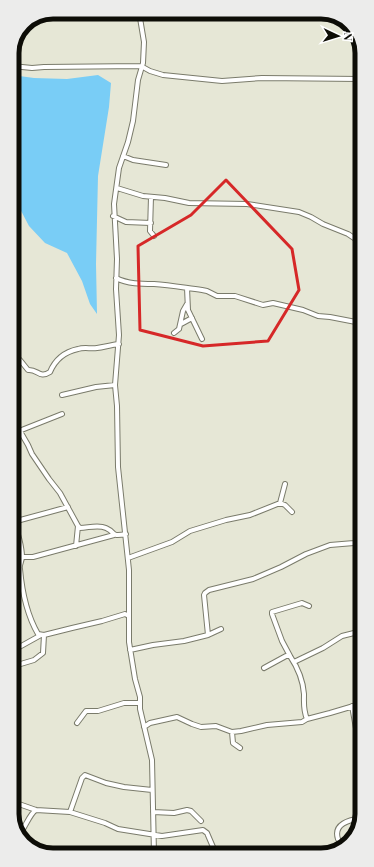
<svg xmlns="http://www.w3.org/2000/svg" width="374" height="867" viewBox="0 0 374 867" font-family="'Playfair Display',serif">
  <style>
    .water { fill: #79cdf6 }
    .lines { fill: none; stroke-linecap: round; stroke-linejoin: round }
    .minor-casing { stroke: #7a7b6b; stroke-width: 6 }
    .minor { stroke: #fff; stroke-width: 4 }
    .marked { fill: none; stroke: #d62828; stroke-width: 3; stroke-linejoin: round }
    .rim { fill: none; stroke: #0d0d07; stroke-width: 5 }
  </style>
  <rect width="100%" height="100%" fill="#e6e7d6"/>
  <path class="water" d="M 12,75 L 34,78 L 67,79 L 98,75 L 111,83 L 109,107 L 98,176 L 96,264 L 97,314 L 90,304 L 82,281 L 67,253 L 45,243 L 29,226 L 18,205 L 12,181 Z"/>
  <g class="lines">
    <g class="minor-casing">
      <path id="minor" d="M 139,12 L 144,42 L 143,63 L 138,80 L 133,121 L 128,142 L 119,168 L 114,204 L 117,259 L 116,289 L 119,335 L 115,385 L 117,406 L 118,467 L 129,570 L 129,642 L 135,679 L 140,697 L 140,709 L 152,760 L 154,854
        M 12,66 L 32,68 L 44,67 L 141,66 L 150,71 L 163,75 L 222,81 L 262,78 L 360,79
        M 123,156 L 133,160 L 166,165
        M 117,188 L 143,196 L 165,198 L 189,203 L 247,204 L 299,212 L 311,217 L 323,224 L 348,234 L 360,242
        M 151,197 L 150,231 L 154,236
        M 113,216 L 126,222 L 151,223
        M 116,278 C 128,284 141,284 154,284 C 170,285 186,288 202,290 L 207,291 L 217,296 L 235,296 L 263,305 L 273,303 L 303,310 L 318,316 L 330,317 L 361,323
        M 187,288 L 188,310 L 202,339
        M 181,324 L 192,318
        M 174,333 L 179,329 L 183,311 L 187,304
        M 13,365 L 18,360 L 20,360 L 28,370 C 38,369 39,379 50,372 C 55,360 64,352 78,349 C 84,347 91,349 97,348 C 104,347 111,345 119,344
        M 62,395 L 96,387 L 115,385
        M 13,419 L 28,445 L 32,454 L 49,479 L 60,493 L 78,526 L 80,528 C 88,528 98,524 106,528 C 117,533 110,537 126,534
        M 19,431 L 62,414
        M 280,503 L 285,505 L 292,512
        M 13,522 L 68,507
        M 13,524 C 18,529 22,549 22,557 C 22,561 19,565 20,569 C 22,591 27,615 38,634 L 44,635 L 72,628 L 102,621 L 125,614 L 129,616
        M 76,546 L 78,526
        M 22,557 L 33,557 L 114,535
        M 128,558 L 172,542 L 190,531 L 226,520 L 250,515 L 280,503 L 285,484
        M 13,560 L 21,559
        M 208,635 L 204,595 L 205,593 L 209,590 L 253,579 L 281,567 L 306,554 L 330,545 L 354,543 L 361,541
        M 14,650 L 41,635
        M 130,650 L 153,645 L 184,641 L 208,635 L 221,629
        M 290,656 L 282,641 L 272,614 L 272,612 L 302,603 L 309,606
        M 294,662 L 323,648 L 342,636 L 362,631
        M 14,666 L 34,660 L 43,653 L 44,635
        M 264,668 L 286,656 L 290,656 C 298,668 303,680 304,694 C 304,703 303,710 307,719
        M 352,706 L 362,762
        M 77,723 L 86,711 L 98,711 L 124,703 L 140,703
        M 144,727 L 150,723 L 177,717 L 192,724 L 201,727 L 216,726 L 232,732 L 241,731 L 267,725 L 302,722 L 307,719 L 330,713 L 357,705 L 362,705
        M 232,732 L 233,743 L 240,748
        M 14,801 L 16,803 L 36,810 L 70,812 L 105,823 L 118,829 L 162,836 L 203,830 L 207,833 L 216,854
        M 70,812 L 82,778 L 85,775 L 106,783 L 124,787 L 152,790
        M 153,812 L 174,813 L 187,810 L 191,811 L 201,821
        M 19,835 C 25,828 30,813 36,810
        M 338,839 C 333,824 349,820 361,818"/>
    </g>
    <use href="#minor" class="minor"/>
  </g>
  <path class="marked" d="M 226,180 L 292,249 L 299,290 L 268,341 L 203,346 L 140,330 L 138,246 L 191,215 Z"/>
  <path d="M0 0H374V867H0ZM53 19H321A34 34 0 0 1 355 53V814A34 34 0 0 1 321 848H53A34 34 0 0 1 19 814V53A34 34 0 0 1 53 19Z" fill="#ececeb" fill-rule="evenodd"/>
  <path class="rim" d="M53 19H321A34 34 0 0 1 355 53V814A34 34 0 0 1 321 848H53A34 34 0 0 1 19 814V53A34 34 0 0 1 53 19Z"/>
  <g transform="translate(338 36) rotate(94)" stroke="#ffffff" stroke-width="3" paint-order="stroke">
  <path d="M0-3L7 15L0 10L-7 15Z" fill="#0d0d07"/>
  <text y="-6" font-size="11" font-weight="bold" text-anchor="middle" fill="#0d0d07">N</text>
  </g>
</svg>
